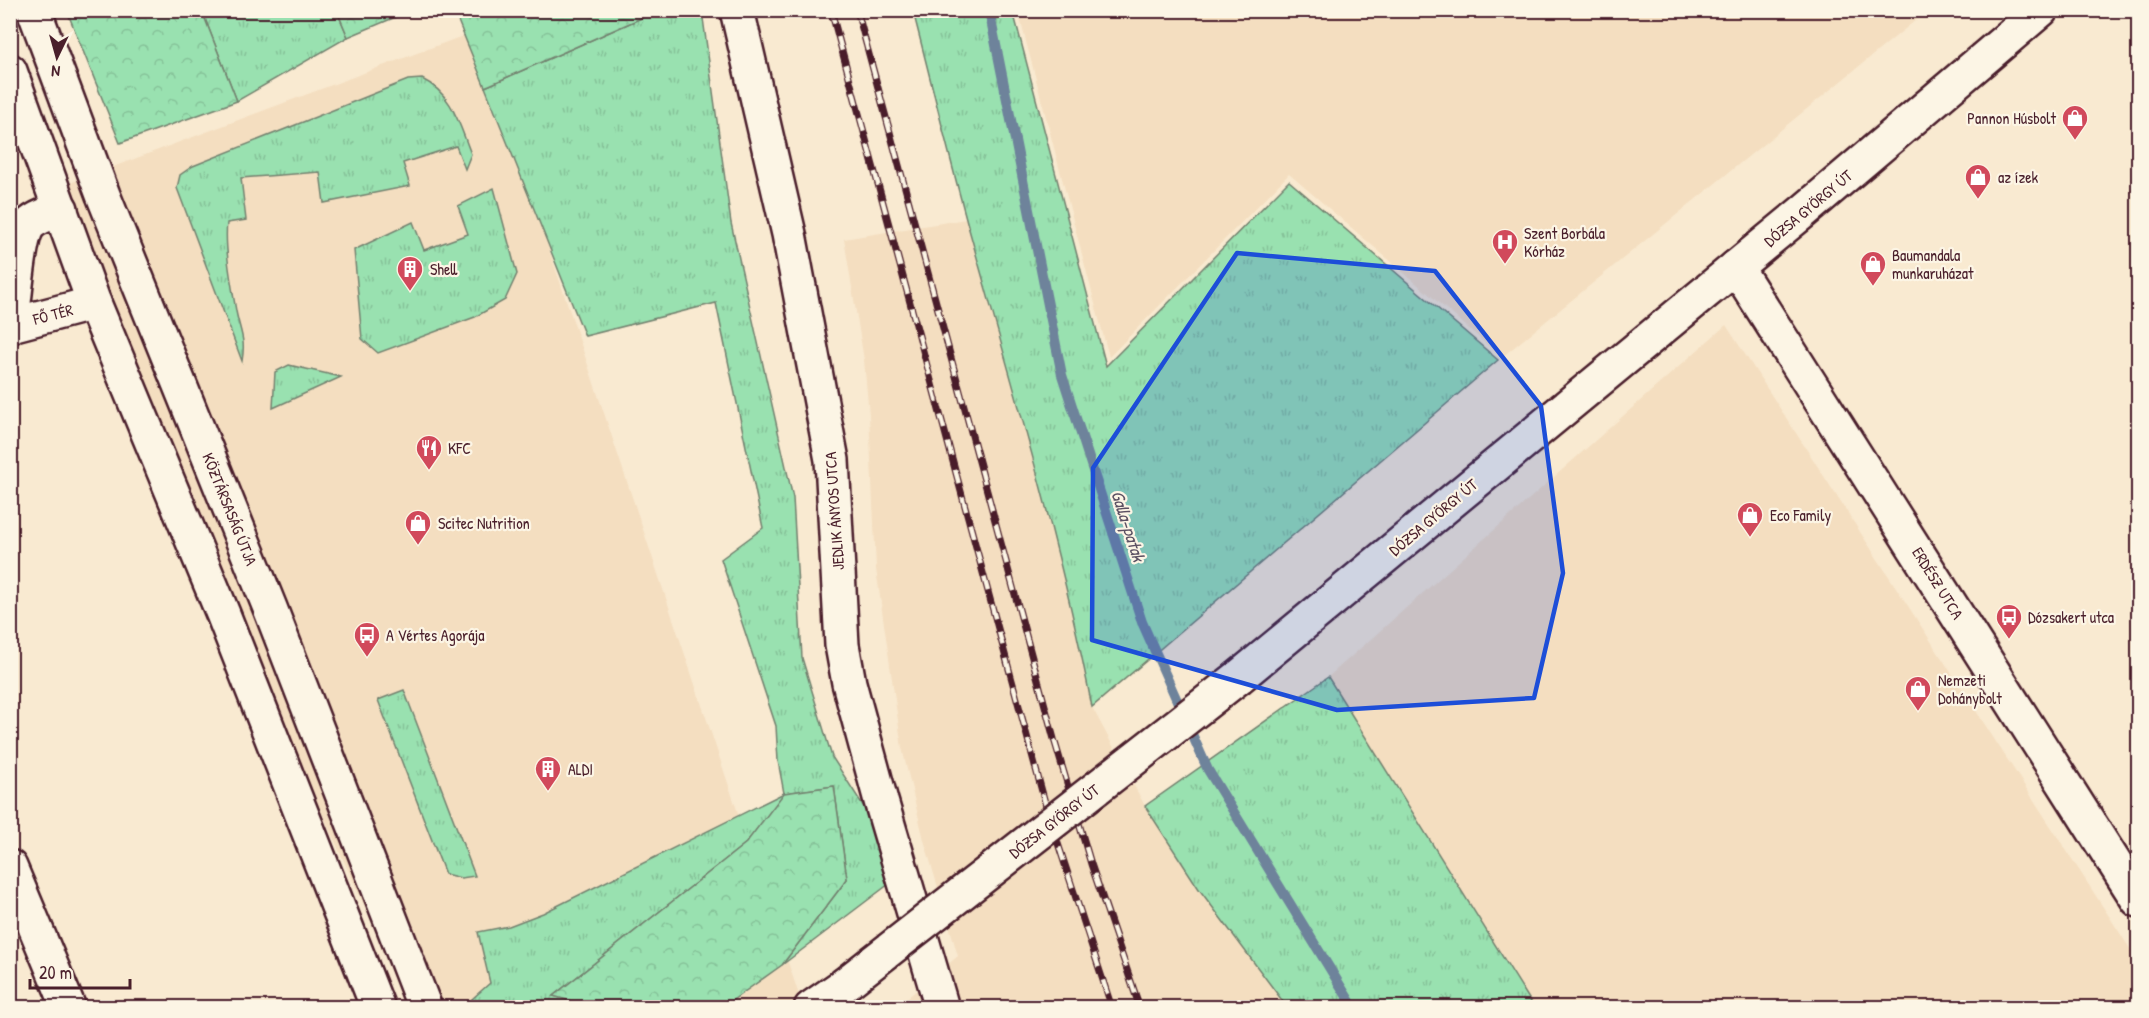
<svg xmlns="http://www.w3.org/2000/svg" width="2149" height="1018" viewBox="0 0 2149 1018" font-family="'Patrick Hand',sans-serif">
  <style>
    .built { fill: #f4dec0 }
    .grass { fill: url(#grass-tufts); stroke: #72806e; stroke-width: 1.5 }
    .forest { fill: url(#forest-crowns); stroke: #72806e; stroke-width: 1.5 }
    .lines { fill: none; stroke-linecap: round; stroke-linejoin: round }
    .stream { stroke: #6e839b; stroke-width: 10 }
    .minor-casing { stroke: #4a1f2b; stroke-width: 38 }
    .tertiary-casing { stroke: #4a1f2b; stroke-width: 38 }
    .minor { stroke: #fcf5e5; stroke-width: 33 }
    .tertiary { stroke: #fcf5e5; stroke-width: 33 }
    .rail-casing { stroke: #4a1f2b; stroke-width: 7 }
    .rail { stroke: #fcf5e5; stroke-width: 4.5; stroke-dasharray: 14; stroke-linecap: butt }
    .tertiary-bridge-casing { stroke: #4a1f2b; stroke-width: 38; stroke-linecap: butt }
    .tertiary-bridge { stroke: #fcf5e5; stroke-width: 33 }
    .marked { fill: #1d4ed8; fill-opacity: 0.2; stroke: #1d4ed8; stroke-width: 4.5; stroke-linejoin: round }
    .labels { text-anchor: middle; stroke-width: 4.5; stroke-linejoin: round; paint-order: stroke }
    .poi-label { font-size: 16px; fill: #4a1f2b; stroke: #fcf5e5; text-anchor: start }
    .street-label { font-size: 16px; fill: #4a1f2b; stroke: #fcf5e5 }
    .water-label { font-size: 18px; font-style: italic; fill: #5c5163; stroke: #fcf5e5 }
  </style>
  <defs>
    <pattern id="grass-tufts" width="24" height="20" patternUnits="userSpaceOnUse" patternTransform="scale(1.5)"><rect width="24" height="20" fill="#99e1b0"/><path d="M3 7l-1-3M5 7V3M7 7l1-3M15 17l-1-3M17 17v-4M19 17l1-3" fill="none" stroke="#85c198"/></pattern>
    <pattern id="forest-crowns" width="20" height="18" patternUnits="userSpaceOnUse" patternTransform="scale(1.5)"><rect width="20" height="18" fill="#99e1b0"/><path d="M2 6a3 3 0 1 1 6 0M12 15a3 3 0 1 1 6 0" fill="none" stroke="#85c198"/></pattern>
  </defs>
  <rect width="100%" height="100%" fill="#f9ead1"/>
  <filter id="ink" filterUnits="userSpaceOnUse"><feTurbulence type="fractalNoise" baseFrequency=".0167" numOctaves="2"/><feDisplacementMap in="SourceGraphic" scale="12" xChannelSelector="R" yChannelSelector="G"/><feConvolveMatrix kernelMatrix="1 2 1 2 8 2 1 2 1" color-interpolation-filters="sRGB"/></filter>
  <g filter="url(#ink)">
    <path class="built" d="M 1018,11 L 1018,10 L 1927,11 L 1502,357 L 1289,174 L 1109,357 Z
      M 476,31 L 803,1007 L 411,1007 L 38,195 Z
      M 966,219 L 1031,449 L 1077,627 L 1092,707 L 1145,806 L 1199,889 L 1287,1007 L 896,1007 L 958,956 L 924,840 L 902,748 L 876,569 L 869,415 L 864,360 L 844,239 Z
      M 1726,325 L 2138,961 L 2138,1007 L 1534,1007 L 1328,677 Z"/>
    <path class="grass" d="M 202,11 L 337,11 L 348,37 L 237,101 Z
      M 657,11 L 702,11 L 731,223 L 793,498 L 802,658 L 832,757 L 873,821 L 889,884 L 782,965 L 847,879 L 834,786 L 785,793 L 746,843 L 553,996 L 592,1007 L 474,1007 L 472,999 L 490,983 L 478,932 L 509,926 L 543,913 L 784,793 L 778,761 L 776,726 L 721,559 L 763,528 L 716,303 L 585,336 L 485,87 Z
      M 913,11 L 1013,11 L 1106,366 L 1289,181 L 1498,360 L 1092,707 C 1060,543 1012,383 967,222 C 948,152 931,81 913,11 Z
      M 422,79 C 453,94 459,124 471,154 L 465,169 L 456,146 L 403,163 L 410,186 L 324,203 L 320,172 L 241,178 L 246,220 L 227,223 C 224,247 232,287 236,311 C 240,332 246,339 242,361 L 177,188 L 180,175 L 193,166 L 408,80 Z
      M 494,188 L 517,274 L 505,300 L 475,317 L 378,353 L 362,339 L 354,250 L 413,222 L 424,250 L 468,234 L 458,206 Z
      M 289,365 L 341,377 L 273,408 L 275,372 Z
      M 1328,677 L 1534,1007 L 1287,1007 L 1199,889 L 1145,806 Z
      M 404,690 L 475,876 L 461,878 L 445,874 L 378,700 Z"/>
    <path class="forest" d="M 67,11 L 202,11 L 237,101 L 120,143 Z
      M 337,11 L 410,11 L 348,37 Z
      M 454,11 L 657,11 L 485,87 Z
      M 834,786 L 847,879 L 782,965 L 723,1007 L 592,1007 L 553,996 L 746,843 L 784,793 Z"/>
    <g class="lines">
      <path class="stream" d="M 989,10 L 1062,375 L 1142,622 L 1208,770 L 1354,1008"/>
      <g class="minor-casing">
        <path id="minor" d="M 737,10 L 789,234 L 832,460 L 842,645 L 849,683 L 881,801 L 942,1008
          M 1736,267 L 2138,900
          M 11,325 L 94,303
          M 10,327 C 16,306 17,236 31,223 C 39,216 52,213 61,209
          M 10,867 L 69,1008"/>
      </g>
      <g class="tertiary-casing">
        <path id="tertiary" d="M 34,10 L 103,195 L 270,608 L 425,1008
          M 10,71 L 94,303 L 223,614 L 378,1008
          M 1239,677 L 1804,211 L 2041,10
          M 811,1008 L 844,985"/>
      </g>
      <use href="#minor" class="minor"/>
      <use href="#tertiary" class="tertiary"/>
      <g class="rail-casing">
        <path id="rail" d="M 831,10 L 1047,810 L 1112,1008
          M 857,10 L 1054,739 L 1091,864 L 1140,1008"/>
      </g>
      <use href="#rail" class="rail"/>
      <g class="tertiary-bridge-casing">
        <path id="tertiary-bridge" d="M 844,985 L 1239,677"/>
      </g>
      <use href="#tertiary-bridge" class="tertiary-bridge"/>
    </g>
  </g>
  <path class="marked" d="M 1237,253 L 1435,271 L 1541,406 L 1563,573 L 1534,698 L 1337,710 L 1092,640 L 1093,468 Z"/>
  <defs>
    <g id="shop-pin" transform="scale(1.35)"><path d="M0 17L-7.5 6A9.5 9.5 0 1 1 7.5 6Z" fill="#d1495b" stroke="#fcf5e5"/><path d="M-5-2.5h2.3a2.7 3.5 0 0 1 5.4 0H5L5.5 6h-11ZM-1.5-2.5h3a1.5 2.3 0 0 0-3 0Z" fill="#fff"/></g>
    <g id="hospital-pin" transform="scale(1.35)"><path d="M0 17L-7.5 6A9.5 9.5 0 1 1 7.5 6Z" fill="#d1495b" stroke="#fcf5e5"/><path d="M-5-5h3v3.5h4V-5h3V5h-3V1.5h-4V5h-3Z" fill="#fff"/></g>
    <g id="building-pin" transform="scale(1.35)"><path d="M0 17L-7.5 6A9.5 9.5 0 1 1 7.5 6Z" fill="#d1495b" stroke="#fcf5e5"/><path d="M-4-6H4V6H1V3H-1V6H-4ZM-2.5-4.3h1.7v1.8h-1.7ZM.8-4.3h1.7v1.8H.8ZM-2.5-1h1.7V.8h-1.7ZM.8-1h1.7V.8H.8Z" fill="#fff"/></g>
    <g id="restaurant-pin" transform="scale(1.35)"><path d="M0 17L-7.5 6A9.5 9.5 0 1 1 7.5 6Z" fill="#d1495b" stroke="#fcf5e5"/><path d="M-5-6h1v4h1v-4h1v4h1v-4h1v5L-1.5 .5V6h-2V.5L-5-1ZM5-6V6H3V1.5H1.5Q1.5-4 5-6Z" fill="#fff"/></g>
    <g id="bus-pin" transform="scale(1.35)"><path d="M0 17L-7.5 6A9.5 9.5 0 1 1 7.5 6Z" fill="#d1495b" stroke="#fcf5e5"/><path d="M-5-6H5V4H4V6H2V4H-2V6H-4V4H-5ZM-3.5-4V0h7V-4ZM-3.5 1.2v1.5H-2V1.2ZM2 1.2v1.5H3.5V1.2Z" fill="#fff"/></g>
  </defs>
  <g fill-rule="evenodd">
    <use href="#shop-pin" x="2075" y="118"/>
    <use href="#shop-pin" x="1978" y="177"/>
    <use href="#hospital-pin" x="1505" y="242"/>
    <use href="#shop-pin" x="1873" y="264"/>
    <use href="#building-pin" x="410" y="269"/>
    <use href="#restaurant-pin" x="429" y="448"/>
    <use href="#shop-pin" x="1750" y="515"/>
    <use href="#shop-pin" x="418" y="523"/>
    <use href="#bus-pin" x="2009" y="617"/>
    <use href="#bus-pin" x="367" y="635"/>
    <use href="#shop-pin" x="1918" y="689"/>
    <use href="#building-pin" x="548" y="769"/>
  </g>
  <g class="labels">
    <g class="poi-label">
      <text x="2056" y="124" text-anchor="end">Pannon Húsbolt</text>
      <text x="1998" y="183">az ízek</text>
      <text x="1524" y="239">Szent Borbála<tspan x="1524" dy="18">Kórház</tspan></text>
      <text x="1892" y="261">Baumandala<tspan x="1892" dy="18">munkaruházat</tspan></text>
      <text x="430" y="275">Shell</text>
      <text x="448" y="454">KFC</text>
      <text x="1770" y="521">Eco Family</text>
      <text x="438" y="529">Scitec Nutrition</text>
      <text x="2028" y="623">Dózsakert utca</text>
      <text x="386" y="641">A Vértes Agorája</text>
      <text x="1938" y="686">Nemzeti<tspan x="1938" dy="18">Dohánybolt</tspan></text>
      <text x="568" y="775">ALDI</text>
    </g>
    <g class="street-label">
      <text transform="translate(1808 208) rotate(-40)" y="6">DÓZSA GYÖRGY ÚT</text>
      <text transform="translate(53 314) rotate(-15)" y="6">FŐ TÉR</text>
      <text transform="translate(230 509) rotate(68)" y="6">KÖZTÁRSASÁG ÚTJA</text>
      <text transform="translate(834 511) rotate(-94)" y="6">JEDLIK ÁNYOS UTCA</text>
      <text transform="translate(1433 517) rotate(-40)" y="6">DÓZSA GYÖRGY ÚT</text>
      <text transform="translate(1938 583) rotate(58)" y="6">ERDÉSZ UTCA</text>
      <text transform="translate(1054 821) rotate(-38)" y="6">DÓZSA GYÖRGY ÚT</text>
    </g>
    <g class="water-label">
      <text transform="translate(1128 526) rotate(72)" y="6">Galla-patak</text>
    </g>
  </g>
  <rect width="2149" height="1018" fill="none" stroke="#fcf5e5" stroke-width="36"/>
  <rect x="18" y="18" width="2113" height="982" fill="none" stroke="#4a1f2b" stroke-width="2" filter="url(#ink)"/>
  <g transform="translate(57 57) rotate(185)" stroke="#fcf5e5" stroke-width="4.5" paint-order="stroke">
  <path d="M0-4.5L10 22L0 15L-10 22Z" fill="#4a1f2b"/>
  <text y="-9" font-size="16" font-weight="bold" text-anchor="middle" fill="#4a1f2b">N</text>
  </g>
  <path d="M30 979v9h100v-9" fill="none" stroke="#4a1f2b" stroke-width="3"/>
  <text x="39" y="979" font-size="18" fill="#4a1f2b" stroke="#fcf5e5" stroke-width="4.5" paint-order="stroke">20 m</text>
</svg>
